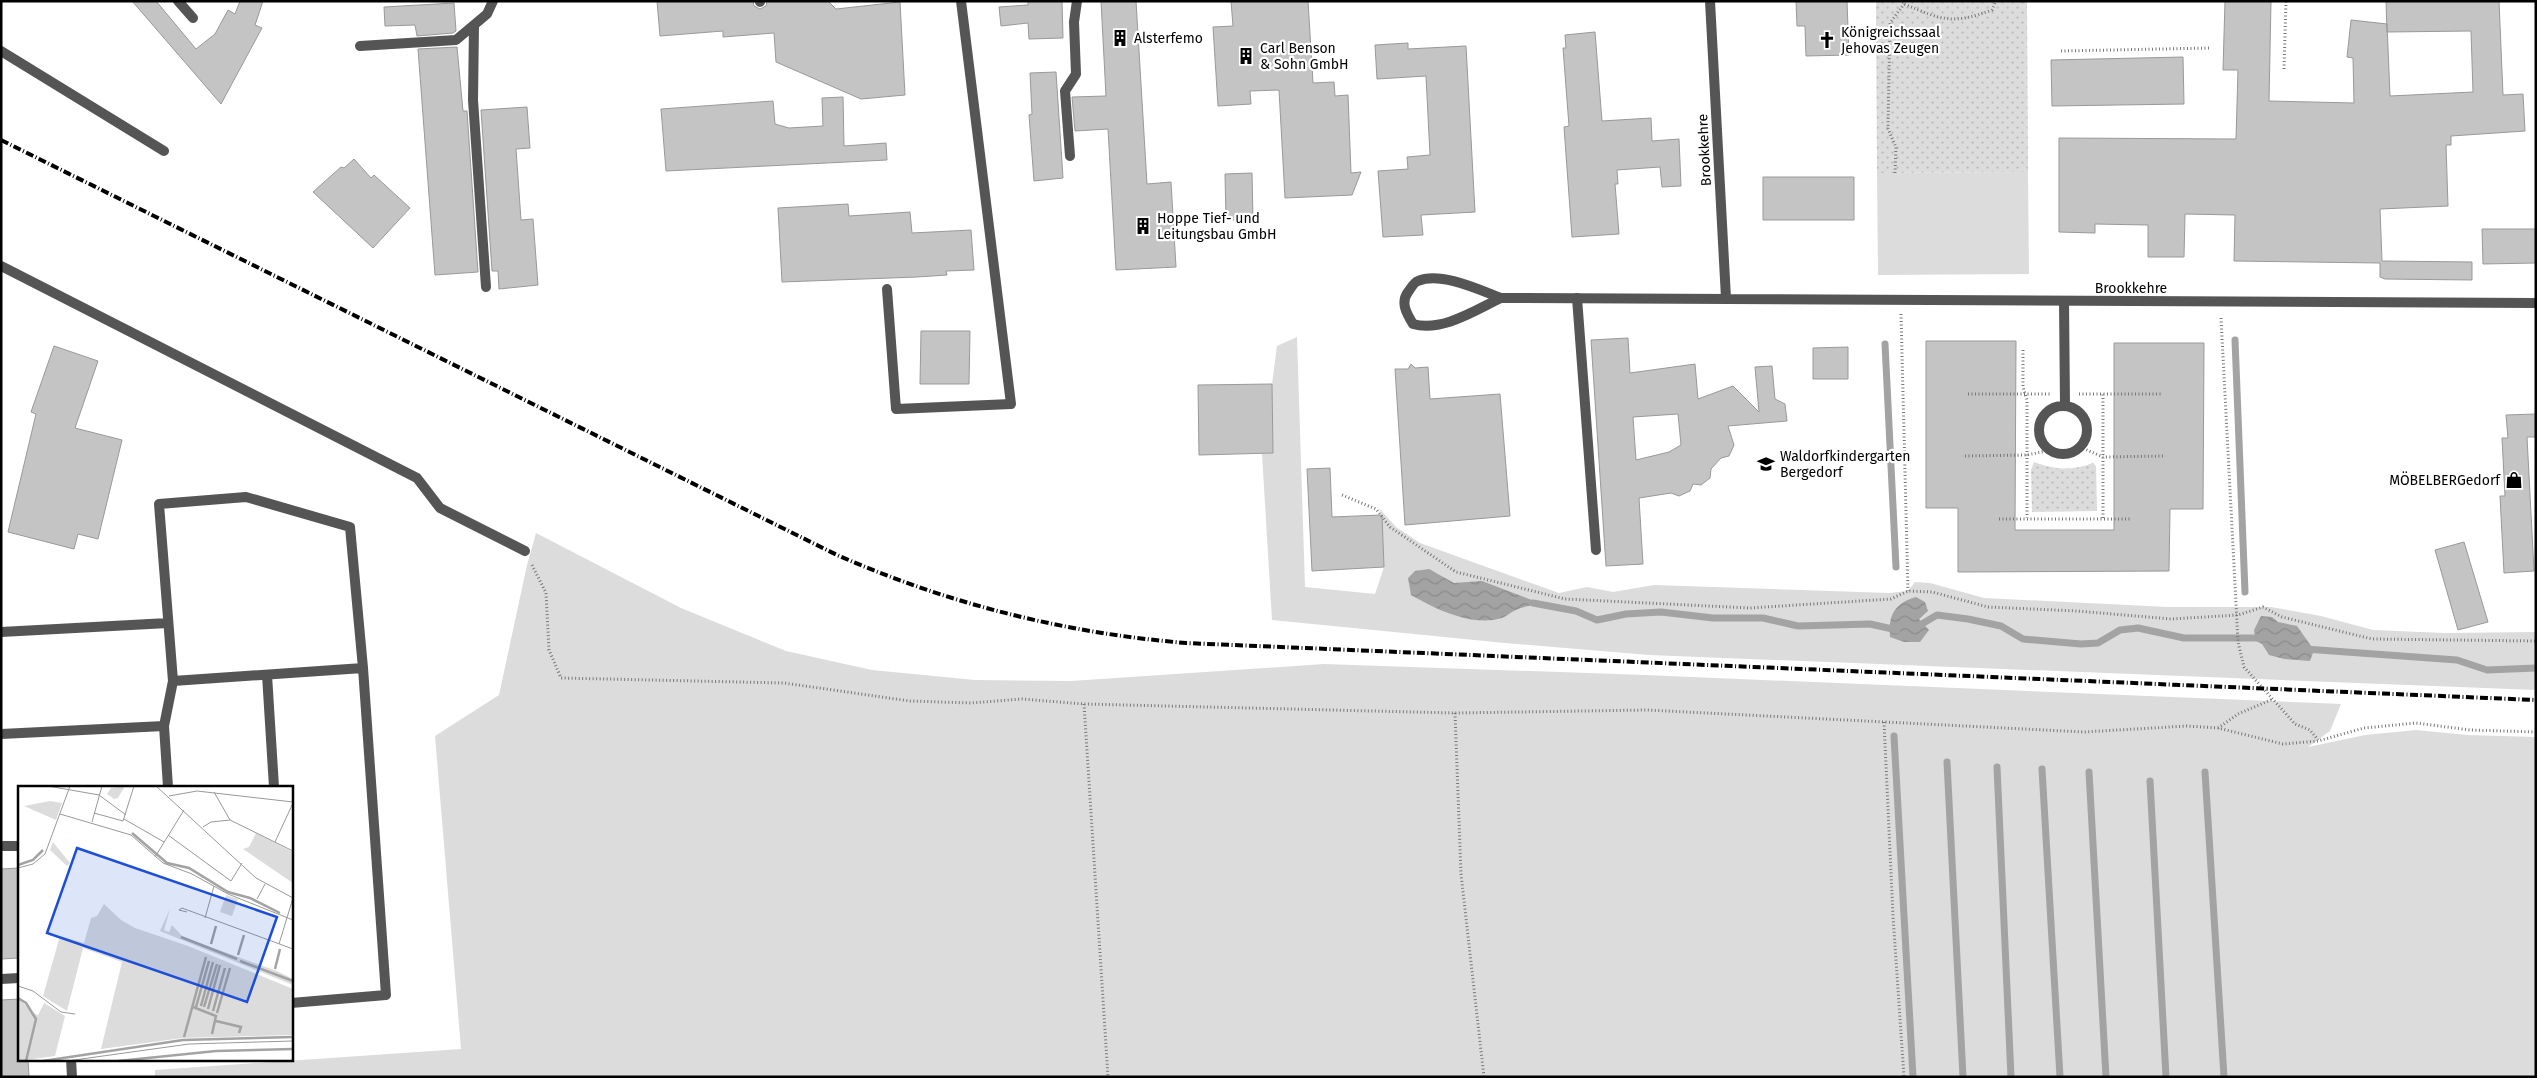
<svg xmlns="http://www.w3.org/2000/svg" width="2537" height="1078" viewBox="0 0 2537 1078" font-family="'Fira Sans',sans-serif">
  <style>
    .green { fill: #dcdcdc }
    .park { fill: url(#park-dots) }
    .water { fill: url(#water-waves) }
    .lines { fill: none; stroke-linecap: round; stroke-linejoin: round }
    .stream { stroke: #a3a3a3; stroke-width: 7 }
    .building { fill: #c4c4c4; stroke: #999; fill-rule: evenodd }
    .path { stroke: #777; stroke-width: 3; stroke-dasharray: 1 2.5; stroke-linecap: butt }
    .service { stroke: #555; stroke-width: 10 }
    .minor { stroke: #555; stroke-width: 10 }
    .rail { stroke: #000; stroke-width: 4; stroke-dasharray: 8 2.5 1 2.5; stroke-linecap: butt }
    .labels { text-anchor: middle; stroke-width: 4.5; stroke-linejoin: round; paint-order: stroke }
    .poi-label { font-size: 14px; fill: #000; stroke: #fff; text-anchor: start }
    .street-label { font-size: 14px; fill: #000; stroke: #fff }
    .inset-river { fill: none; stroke: #a3a3a3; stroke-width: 2.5 }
    .inset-road { fill: none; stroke: #999; stroke-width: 1 }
    .view { fill: #1d4ed8; fill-opacity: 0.15; stroke: #1d4ed8; stroke-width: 2.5 }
    .inset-edge { fill: none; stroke: #000; stroke-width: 2.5 }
  </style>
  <defs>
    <pattern id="park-dots" width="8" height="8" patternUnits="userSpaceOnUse" patternTransform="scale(1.25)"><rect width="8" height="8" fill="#dcdcdc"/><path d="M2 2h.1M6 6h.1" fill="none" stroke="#bbb" stroke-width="1.8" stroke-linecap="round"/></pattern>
    <pattern id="water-waves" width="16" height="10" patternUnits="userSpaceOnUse" patternTransform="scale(1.25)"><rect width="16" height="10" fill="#a3a3a3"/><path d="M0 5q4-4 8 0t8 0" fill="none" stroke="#8b8b8b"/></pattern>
  </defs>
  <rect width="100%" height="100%" fill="#fff"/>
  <path class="green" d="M 2028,172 L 2029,274 L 1878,275 L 1877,173 Z
    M 1297,337 L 1305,587 L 1375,594 L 1384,567 L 1382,515 L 1379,508 L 1396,527 L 1420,543 L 1559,593 L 1587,587 L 1613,592 L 1654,585 L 1889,593 L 1908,591 L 1915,582 L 1930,583 L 1984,598 L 2168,607 L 2271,607 L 2321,616 L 2373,630 L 2444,633 L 2536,632 L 2536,690 L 1649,655 L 1505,643 L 1272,620 L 1262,454 L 1273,453 L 1272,384 L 1277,346 Z
    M 536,533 L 681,608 L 786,651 L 872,670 L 975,680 L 1071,681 L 1324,664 L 1645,675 L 2341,704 L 2330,731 L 2308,747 L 2365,735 L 2416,730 L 2468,735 L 2536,737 L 2536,1077 L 155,1077 L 155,1070 L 461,1049 L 435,736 L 499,695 L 527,565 Z"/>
  <path class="park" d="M 1876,1 L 2027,1 L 2028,172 L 1877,173 Z
    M 2034,462 C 2056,470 2071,471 2093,463 L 2096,466 L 2097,511 L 2032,512 L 2031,470 Z"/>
  <path class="water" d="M 1429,569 L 1454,583 L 1482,581 L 1542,604 C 1532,605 1524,606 1516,610 C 1511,612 1507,616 1502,618 C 1473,627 1437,610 1411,595 L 1408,578 L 1415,571 Z
    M 1916,597 L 1925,602 L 1928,611 L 1919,619 L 1929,630 L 1920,642 L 1904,642 L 1890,637 C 1888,615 1895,603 1916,597 Z
    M 2261,616 L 2272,617 L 2278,622 L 2297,626 L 2314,650 L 2310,661 L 2284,659 L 2269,655 L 2262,644 L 2256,641 L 2254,630 Z"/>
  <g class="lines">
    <path class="stream" d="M 2235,340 L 2245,592
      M 1885,344 L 1896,567
      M 1533,603 L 1576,611 L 1597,620 L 1626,614 L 1661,612 L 1713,618 L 1763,618 L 1798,626 L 1870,624 L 1897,630
      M 1915,628 L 1937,615 L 1968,619 L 2001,626 L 2023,639 L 2081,644 L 2098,643 L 2120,630 L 2138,628 L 2184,638 L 2264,638
      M 2305,649 L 2457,660 L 2487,670 L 2536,668
      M 1894,736 L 1913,1077
      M 1947,762 L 1963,1077
      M 1997,767 L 2011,1077
      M 2042,769 L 2060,1077
      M 2089,772 L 2106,1077
      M 2205,772 L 2224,1077
      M 2150,781 L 2166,1077"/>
  </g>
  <path class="building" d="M 132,1 L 156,1 L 196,49 L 215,34 L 228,10 L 235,14 L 240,1 L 263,1 L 255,25 L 262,28 L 221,104 Z
    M 657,1 L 753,1 L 754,6 L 760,9 L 766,6 L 767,1 L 828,1 L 836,9 L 900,2 L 905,95 L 861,99 L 776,62 L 774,33 L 723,37 L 723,31 L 660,36 Z
    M 1028,1 L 1062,1 L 1063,38 L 1029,39 L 1028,23 L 1001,26 L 999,7 L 1028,5 Z
    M 1101,1 L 1136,1 L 1147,184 L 1171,182 L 1176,267 L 1116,270 L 1108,129 L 1075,131 L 1072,97 L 1106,96 Z
    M 1231,1 L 1308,1 L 1313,83 L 1334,82 L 1335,96 L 1348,95 L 1351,173 L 1361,172 L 1352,195 L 1285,198 L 1279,90 L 1250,91 L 1251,104 L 1218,106 L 1213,27 L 1233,26 Z
    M 1796,1 L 1847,1 L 1849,55 L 1806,56 L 1805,26 L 1797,26 Z
    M 2225,1 L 2271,1 L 2269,101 L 2354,103 L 2353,58 L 2347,57 L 2351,20 L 2387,24 L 2390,96 L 2473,92 L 2471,31 L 2387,32 L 2386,1 L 2499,1 L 2503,95 L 2523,94 L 2525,131 L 2451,136 L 2451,145 L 2446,145 L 2448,206 L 2380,209 L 2382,261 L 2472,262 L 2472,280 L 2385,279 L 2380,277 L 2380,263 L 2234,261 L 2235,215 L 2185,214 L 2184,257 L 2148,257 L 2148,225 L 2095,224 L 2095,233 L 2059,232 L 2059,138 L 2236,139 L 2238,70 L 2223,70 Z
    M 454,3 L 456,31 L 453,33 L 417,36 L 415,25 L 385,26 L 384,7 Z
    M 1595,32 L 1602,121 L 1651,118 L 1652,141 L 1679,139 L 1681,186 L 1662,187 L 1660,167 L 1617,170 L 1618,184 L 1615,184 L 1619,234 L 1572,237 L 1564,127 L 1569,126 L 1563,48 L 1566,48 L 1565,35 Z
    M 1408,43 L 1408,49 L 1466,46 L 1475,212 L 1421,215 L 1423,235 L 1383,237 L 1378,171 L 1408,169 L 1407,157 L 1430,155 L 1426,76 L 1377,79 L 1375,45 Z
    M 457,47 L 463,111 L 467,111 L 478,272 L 435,275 L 418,49 Z
    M 2183,57 L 2184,104 L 2052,106 L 2051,60 Z
    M 1056,72 L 1063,178 L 1034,181 L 1029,115 L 1032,114 L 1030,73 Z
    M 843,97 L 844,146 L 886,143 L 887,160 L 666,171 L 661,109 L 773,101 L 775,124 L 789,128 L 823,126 L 822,98 Z
    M 527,107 L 530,148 L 516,149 L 521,220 L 533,219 L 538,285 L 499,289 L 498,271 L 492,271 L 481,110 Z
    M 354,159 L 371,178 L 374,175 L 410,208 L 373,248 L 313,192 L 341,167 L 344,168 Z
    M 1252,173 L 1253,220 L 1226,220 L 1225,174 Z
    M 1763,177 L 1854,177 L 1854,220 L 1763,220 Z
    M 848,204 L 849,216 L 910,212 L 912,233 L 971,230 L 974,270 L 946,271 L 947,275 L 917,277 L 782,282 L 778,208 Z
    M 2482,229 L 2536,229 L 2536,263 L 2483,264 Z
    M 921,331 L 970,331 L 969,384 L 920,384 Z
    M 1628,338 L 1630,373 L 1695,364 L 1698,399 L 1733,386 L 1759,412 L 1755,367 L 1772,366 L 1775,399 L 1785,404 L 1787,421 L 1728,426 L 1734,445 L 1729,456 L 1721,458 L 1711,469 L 1710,478 L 1701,485 L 1693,484 L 1690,491 L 1679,496 L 1671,493 L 1639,498 L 1643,564 L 1606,566 L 1591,340 ZM 1678,414 L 1681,445 L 1669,452 L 1636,460 L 1633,417 Z
    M 1926,341 L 2016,341 L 2015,530 L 2114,530 L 2114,343 L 2204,343 L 2203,509 L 2170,509 L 2169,571 L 1958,572 L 1958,508 L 1926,508 Z
    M 54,346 L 98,361 L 75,428 L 122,440 L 98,539 L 78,534 L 74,549 L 8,532 L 36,414 L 31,412 Z
    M 1848,347 L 1848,379 L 1813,379 L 1813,348 Z
    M 1411,364 L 1415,368 L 1428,367 L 1430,399 L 1500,394 L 1510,516 L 1405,525 L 1395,369 L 1408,369 Z
    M 1272,384 L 1273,453 L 1199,455 L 1198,385 Z
    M 2536,414 L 2536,437 L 2527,437 L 2534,571 L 2504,573 L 2500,496 L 2505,496 L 2502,438 L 2508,438 L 2506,415 Z
    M 1330,468 L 1332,517 L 1382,515 L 1384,567 L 1312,571 L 1307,469 Z
    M 2464,542 L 2488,622 L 2458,630 L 2435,550 Z
    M 19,868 L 19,958 L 1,959 L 1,869 Z
    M 19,999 L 19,1059 L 28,1059 L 29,1077 L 1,1077 L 1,1000 Z"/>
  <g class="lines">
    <path class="path" d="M 1903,1 L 1904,4 C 1942,20 1952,25 1992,10 L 1996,1
      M 2061,51 L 2211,48
      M 2284,69 L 2286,1
      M 1895,173 L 1896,147 L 1888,129 L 1890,23 L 1904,4
      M 1901,314 L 1908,591
      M 2221,318 L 2238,642 L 2244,667 L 2295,724 L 2310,730 L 2318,740
      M 2023,350 L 2023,387 L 2027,400 L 2027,518
      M 1968,394 L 2050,394
      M 2079,394 L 2161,394
      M 2080,447 L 2103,457 L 2164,456
      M 1965,456 L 2027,455 L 2051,450
      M 1342,495 L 1376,509 L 1390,527 L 1456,572 L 1565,599 L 1750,608 L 1891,599 L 1908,591 L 1932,592 L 1988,607 L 2077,611 L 2171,619 L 2238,615 L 2263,607 L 2282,617 L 2372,639 L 2536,641
      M 2103,518 L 2103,394
      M 1999,519 L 2130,519
      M 532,565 L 546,593 L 549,650 L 561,678 L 784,683 L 910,701 L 971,703 L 1022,699 L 1084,704 L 1455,713 L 1647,710 L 2084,732 L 2187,726 L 2218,728 L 2283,744 L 2318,741 L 2364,728 L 2416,723 L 2470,730 L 2536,732
      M 1084,704 L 1108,1077
      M 1455,713 L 1461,874 L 1484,1077
      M 1884,722 L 1893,916 L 1904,1077
      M 2218,728 L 2238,714 L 2273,699"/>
    <path class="service" d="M 178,1 L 193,18
      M 760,1 L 760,2
      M 474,25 L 473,100 L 486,287
      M 360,46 L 456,40 L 487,14 L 493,1
      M 1,51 L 164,151
      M 1070,156 L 1065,91 L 1076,74 L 1074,22 L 1077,1
      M 1,266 L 417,478 L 440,508 L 525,551
      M 887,289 L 896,409 L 1011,404 L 961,1
      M 1577,298 L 1596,550
      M 2064,301 L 2065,406
      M2039 430a24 24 0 1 1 48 0a24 24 0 1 1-48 0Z
      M 1,632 L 168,623
      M 267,675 L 274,787
      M 173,681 L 363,668
      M 1,734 L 164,726
      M 168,787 L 164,726 L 173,681 L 159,504 L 246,497 L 350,527 L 363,668 L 386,995 L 291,1003
      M 1,846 L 19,846
      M 1,979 L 19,978
      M 71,1059 L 72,1077"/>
    <path class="minor" d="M 1710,1 L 1726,298
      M 1501,298 C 1475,310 1443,332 1413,324 C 1407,314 1400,303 1408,292 C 1411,288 1414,282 1418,281 C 1440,271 1480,290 1501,298 L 2536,303"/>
    <path class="rail" d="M 1,140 L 837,555 C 949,604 1064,633 1186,643 L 2536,700"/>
  </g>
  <defs>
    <g id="building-bare" transform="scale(1.35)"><path d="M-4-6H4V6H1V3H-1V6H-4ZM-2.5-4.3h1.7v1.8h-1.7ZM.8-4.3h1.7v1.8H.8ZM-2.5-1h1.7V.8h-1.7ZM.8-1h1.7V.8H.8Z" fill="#000" stroke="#fff" stroke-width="2.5" paint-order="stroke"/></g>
    <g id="church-bare" transform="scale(1.35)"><path d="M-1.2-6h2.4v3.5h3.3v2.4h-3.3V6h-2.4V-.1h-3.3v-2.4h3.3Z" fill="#000" stroke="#fff" stroke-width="2.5" paint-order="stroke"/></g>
    <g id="school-bare" transform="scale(1.35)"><path d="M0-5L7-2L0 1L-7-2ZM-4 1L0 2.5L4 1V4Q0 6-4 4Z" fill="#000" stroke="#fff" stroke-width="2.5" paint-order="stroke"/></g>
    <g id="shop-bare" transform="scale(1.35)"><path d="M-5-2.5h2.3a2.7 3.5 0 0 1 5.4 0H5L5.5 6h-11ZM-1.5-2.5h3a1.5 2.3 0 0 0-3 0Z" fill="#000" stroke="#fff" stroke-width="2.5" paint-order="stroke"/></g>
  </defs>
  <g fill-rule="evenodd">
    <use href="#building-bare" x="1120" y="38"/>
    <use href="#church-bare" x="1827" y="40"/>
    <use href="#building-bare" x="1246" y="56"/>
    <use href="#building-bare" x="1143" y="226"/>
    <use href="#school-bare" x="1766" y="464"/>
    <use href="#shop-bare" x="2514" y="480"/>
  </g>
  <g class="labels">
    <g class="poi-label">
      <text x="1841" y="37">Königreichssaal<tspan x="1841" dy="16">Jehovas Zeugen</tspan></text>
      <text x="1134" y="43">Alsterfemo</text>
      <text x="1260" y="53">Carl Benson<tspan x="1260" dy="16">&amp; Sohn GmbH</tspan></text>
      <text x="1157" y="223">Hoppe Tief- und<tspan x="1157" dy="16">Leitungsbau GmbH</tspan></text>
      <text x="1780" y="461">Waldorfkindergarten<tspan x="1780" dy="16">Bergedorf</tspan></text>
      <text x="2500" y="485" text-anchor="end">MÖBELBERGedorf</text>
    </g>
    <g class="street-label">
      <text transform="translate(1704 150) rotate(-93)" y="5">Brookkehre</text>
      <text x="2131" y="293">Brookkehre</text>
    </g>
  </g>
  <g transform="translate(18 786)">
    <rect width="275" height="275" fill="#fff"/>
    <path d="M 107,0 L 100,12 L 96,13 L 89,8 L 93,2 ZM 35,56 L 52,77 L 49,80 L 32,64 ZM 86,118 L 103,134 L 117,142 L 170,160 L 275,203 L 275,249 L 165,252 L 83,263 L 104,176 L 65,162 L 49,225 L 25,210 L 42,150 L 66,157 L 73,132 L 79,130 ZM 152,123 L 146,144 L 151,146 L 154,139 L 165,151 L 259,185 L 275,193 L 275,199 L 142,145 ZM 0,212 L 17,228 L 20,229 L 26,217 L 47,230 L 37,270 L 0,275 Z" fill="#dcdcdc"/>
    <path d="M 238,47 L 275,66 L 275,97 L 225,63 L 231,61 Z" fill="#dcdcdc"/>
    <path d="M 32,15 L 44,17 L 38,34 L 6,20 ZM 208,109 L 220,113 L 214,130 L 202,126 Z" fill="#dcdcdc"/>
    <path class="inset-river" d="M 114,47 L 149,77 L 171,82 L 210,106 L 232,112 L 262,127M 0,79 L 15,74 L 25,64M 163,151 L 219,173M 193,158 L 198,140M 220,169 L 226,149M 222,175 L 275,195M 257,183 L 262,163M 0,212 L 8,217 L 18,233 L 8,275M 183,220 L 195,176M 175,221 L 198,230 L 194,248M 178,221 L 191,175M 186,221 L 199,178M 190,223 L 202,179M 195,225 L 207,182M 199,227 L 212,182M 198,235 L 223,241 L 221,247M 166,251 L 188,171M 25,275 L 165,254 L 275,251M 100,275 L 198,265 L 275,263"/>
    <path class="inset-road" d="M 30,0 L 81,9 L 108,29M 138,0 L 238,92 L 275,112M 196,6 L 212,34 L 275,65M 151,10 L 179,5 L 275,16M 76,27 L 105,35 L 116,0M 42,28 L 113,49 L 145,77 L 174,88 L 210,108 L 275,134M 106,33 L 146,56M 74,36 L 84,0M 185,41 L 193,36 L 212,34M 150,49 L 213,95 L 224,77M 257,56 L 275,17M 137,71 L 166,24M 0,82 L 15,78 L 27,68 L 52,0M 239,113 L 247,98M 169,126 L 161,124 L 164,122 L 275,163M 187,132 L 196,100M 261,158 L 275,112M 0,200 L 15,205 L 43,226 L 57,228M 49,275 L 171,258 L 275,255"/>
    <path class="view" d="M 59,62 L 259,131 L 229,216 L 29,147 Z"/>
    <rect width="275" height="275" class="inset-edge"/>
  </g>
  <rect width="2537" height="1078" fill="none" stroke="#000000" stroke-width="5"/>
</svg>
